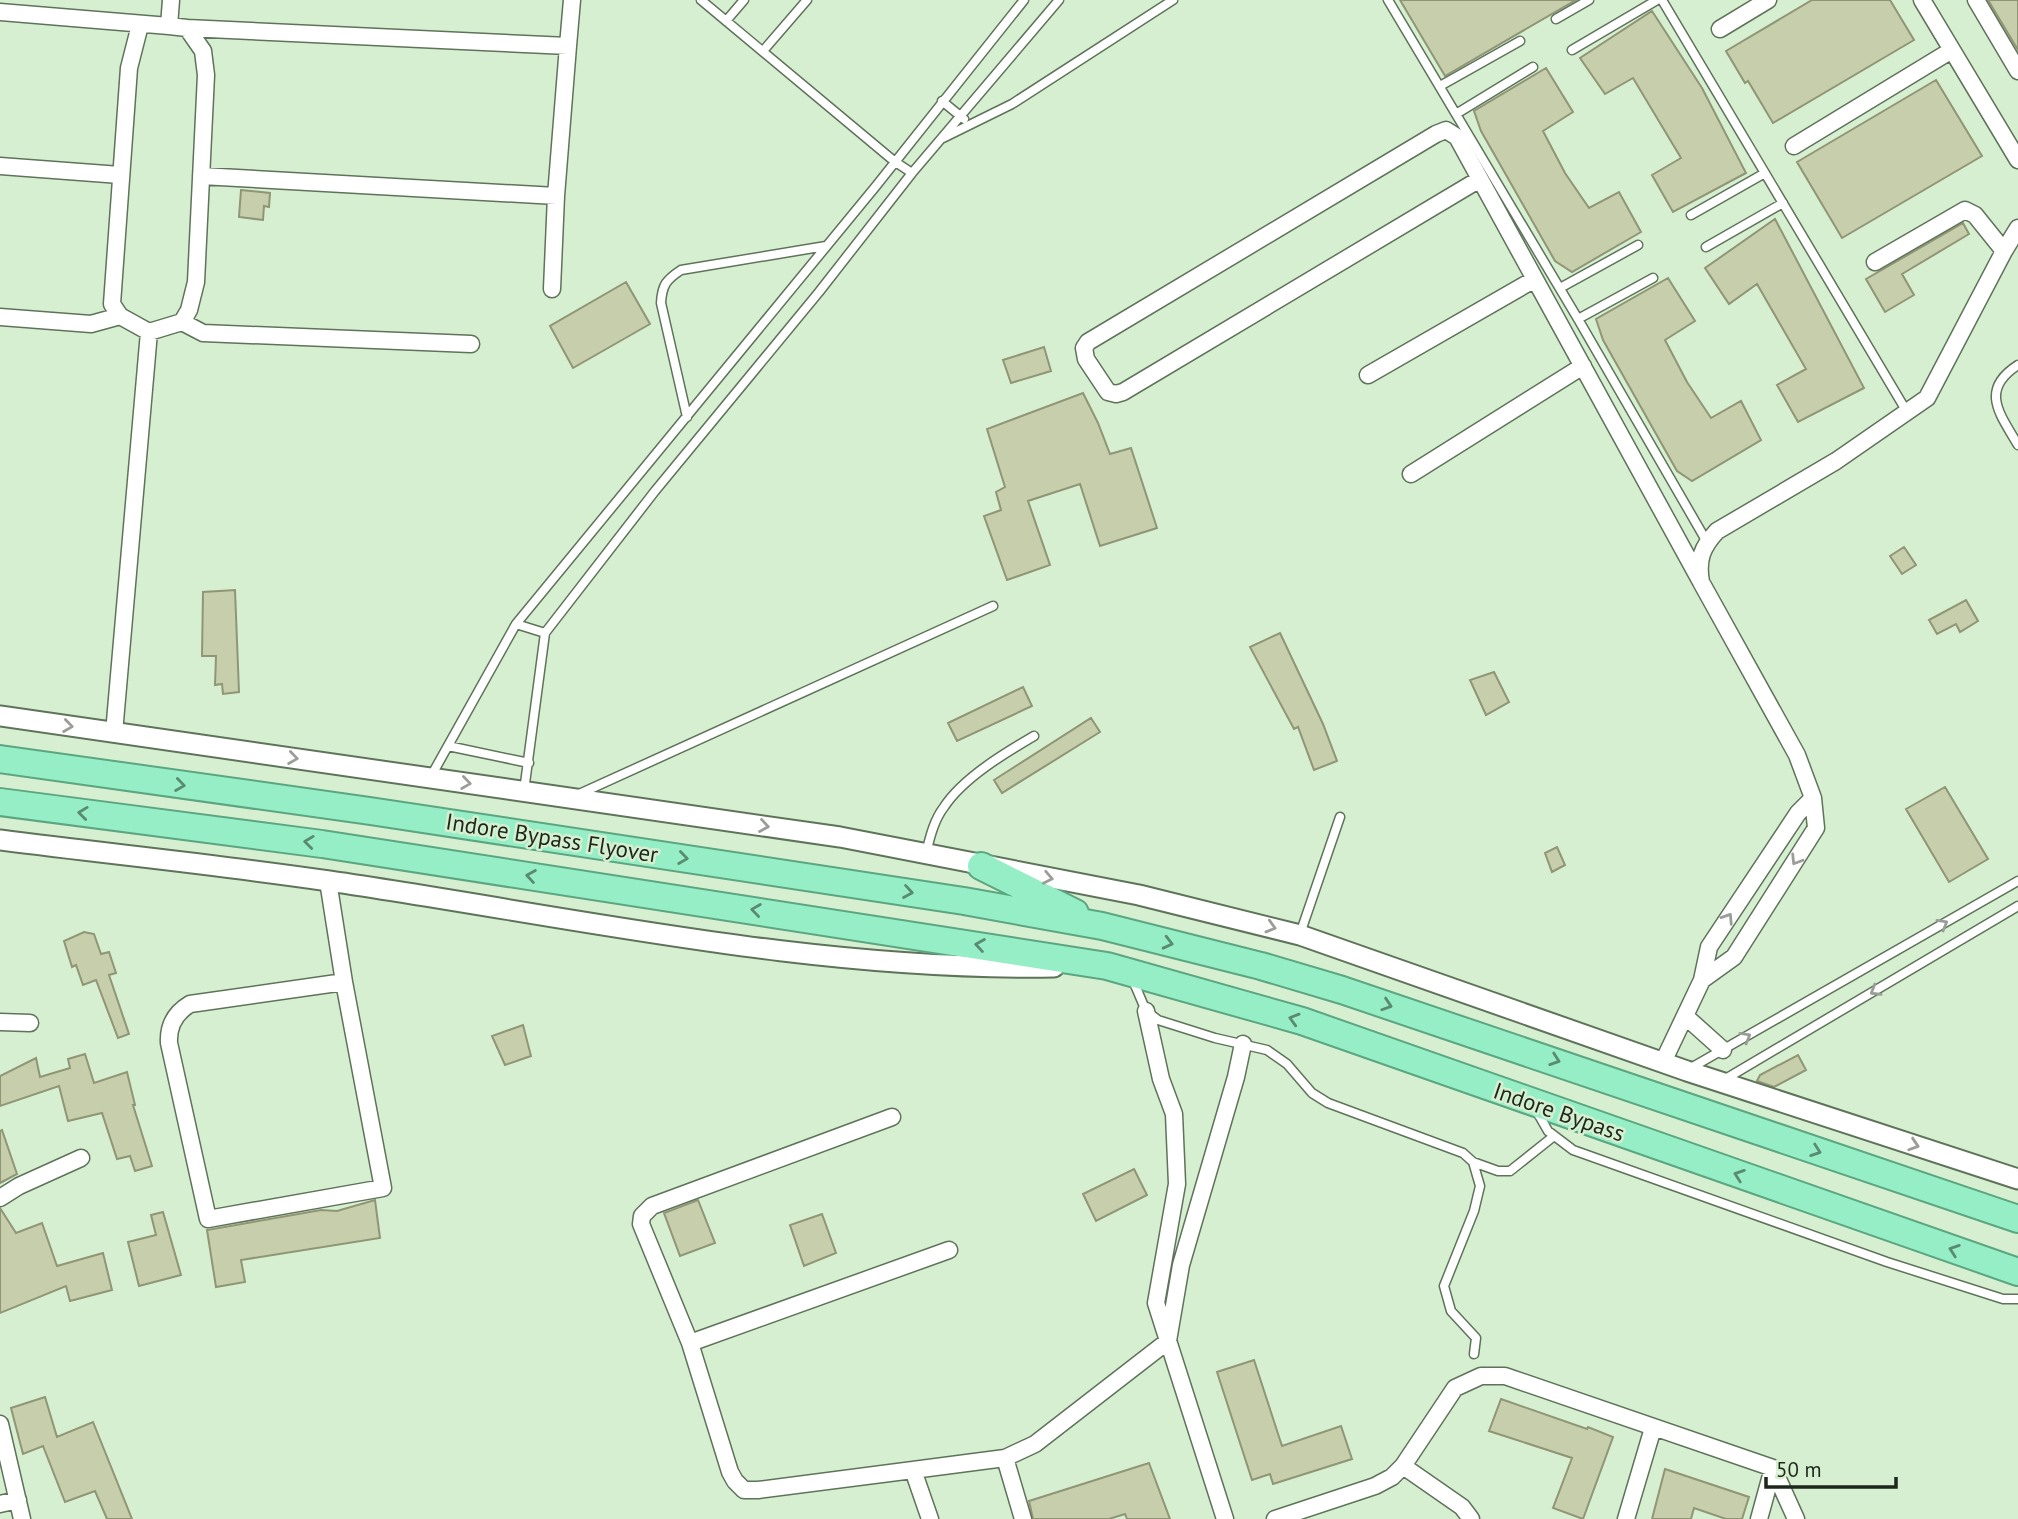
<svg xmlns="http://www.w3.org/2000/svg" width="2018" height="1519" viewBox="0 0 2018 1519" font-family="'PT Sans',sans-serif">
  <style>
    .building { fill: #c6ceab; stroke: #8f9575; stroke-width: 2 }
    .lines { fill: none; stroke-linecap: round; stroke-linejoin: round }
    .service-casing { stroke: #5e735a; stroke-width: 11 }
    .minor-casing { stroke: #5e735a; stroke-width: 19 }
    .tertiary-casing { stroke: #5e735a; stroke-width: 23 }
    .trunk-casing { stroke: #5ba681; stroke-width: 30 }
    .service { stroke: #fff; stroke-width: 8 }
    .minor { stroke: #fff; stroke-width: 16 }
    .tertiary { stroke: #fff; stroke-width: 19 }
    .trunk { stroke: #96eec6; stroke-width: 26 }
    .oneway { stroke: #9a9e99 }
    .oneway2 { stroke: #5a8a71 }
    .labels { text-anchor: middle; stroke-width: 5; stroke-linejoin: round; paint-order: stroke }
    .street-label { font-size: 23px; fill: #1e271c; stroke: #d7efd1 }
  </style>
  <rect width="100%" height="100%" fill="#d7efd1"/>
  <path class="building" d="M 1400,0 L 1576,0 L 1445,76 Z
    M 1812,0 L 1890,0 L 1914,40 L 1773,123 L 1748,81 L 1745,83 L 1726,51 Z
    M 1988,0 L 2018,0 L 2018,50 Z
    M 1652,11 L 1702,88 L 1746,173 L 1673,212 L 1652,175 L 1681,158 L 1633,78 L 1605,94 L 1580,58 Z
    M 1546,68 L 1573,112 L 1543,131 L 1565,173 L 1589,208 L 1619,192 L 1641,232 L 1572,272 L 1555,261 L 1481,131 L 1474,111 Z
    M 1936,80 L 1982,156 L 1842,238 L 1797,162 Z
    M 241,190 L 270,193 L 269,207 L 264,206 L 263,220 L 239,217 Z
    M 1775,219 L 1864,388 L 1798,422 L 1777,385 L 1806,369 L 1757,284 L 1729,304 L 1705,268 Z
    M 1963,223 L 1969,234 L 1902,274 L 1914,295 L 1885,312 L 1866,279 Z
    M 1668,278 L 1695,321 L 1665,340 L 1687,382 L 1711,418 L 1741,401 L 1761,440 L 1692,481 L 1677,471 L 1603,340 L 1596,319 Z
    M 626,282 L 650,324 L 573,368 L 550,326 Z
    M 1044,347 L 1051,371 L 1011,383 L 1003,360 Z
    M 1083,393 L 1098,423 L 1110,454 L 1131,448 L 1157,528 L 1100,546 L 1080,484 L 1028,501 L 1050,565 L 1007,580 L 984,516 L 1001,510 L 996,492 L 1005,487 L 987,429 Z
    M 1904,547 L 1916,565 L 1902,574 L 1890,556 Z
    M 235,590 L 239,692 L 223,694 L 222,684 L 215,685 L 216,656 L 202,656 L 203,592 Z
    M 1966,600 L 1978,621 L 1960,632 L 1956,624 L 1937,634 L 1929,620 Z
    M 1280,633 L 1323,724 L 1337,761 L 1314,770 L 1298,727 L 1294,729 L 1250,647 Z
    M 1494,672 L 1509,702 L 1486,715 L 1470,680 Z
    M 1023,687 L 1032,706 L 957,741 L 948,723 Z
    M 1091,718 L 1100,732 L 1002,793 L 994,780 Z
    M 1945,787 L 1988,859 L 1949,882 L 1906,809 Z
    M 1557,847 L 1565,865 L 1552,872 L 1545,853 Z
    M 84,932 L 94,934 L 101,954 L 109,952 L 116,973 L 109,975 L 129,1034 L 118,1038 L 96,980 L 83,985 L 76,965 L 72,967 L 64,941 Z
    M 523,1025 L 531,1056 L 505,1065 L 492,1036 Z
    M 85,1054 L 94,1083 L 127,1072 L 135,1105 L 133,1105 L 152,1166 L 135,1171 L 130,1156 L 117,1159 L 102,1113 L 68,1121 L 59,1086 L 0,1106 L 0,1076 L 36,1058 L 40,1077 L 70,1068 L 68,1059 Z
    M 1798,1055 L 1806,1070 L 1774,1087 L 1757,1081 L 1760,1075 Z
    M 2,1130 L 17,1174 L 0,1183 L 0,1131 Z
    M 1134,1169 L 1147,1195 L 1096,1221 L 1083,1194 Z
    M 375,1200 L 380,1238 L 241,1260 L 245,1282 L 216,1287 L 207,1230 L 321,1210 L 337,1211 Z
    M 698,1200 L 715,1243 L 680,1256 L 664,1213 Z
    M 0,1208 L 16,1233 L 42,1223 L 57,1266 L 103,1253 L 112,1290 L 70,1301 L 66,1286 L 0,1313 Z
    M 163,1212 L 181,1275 L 139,1286 L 128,1242 L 156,1235 L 151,1215 Z
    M 822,1214 L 836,1253 L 804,1266 L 790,1225 Z
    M 1254,1360 L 1282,1446 L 1341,1426 L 1352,1459 L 1273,1484 L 1270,1474 L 1252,1480 L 1217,1372 Z
    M 45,1397 L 57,1437 L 93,1422 L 132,1519 L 107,1519 L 95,1491 L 65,1502 L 43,1446 L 23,1454 L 11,1408 Z
    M 1501,1399 L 1587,1429 L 1588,1427 L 1613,1437 L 1583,1519 L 1553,1508 L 1572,1458 L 1489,1431 Z
    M 1149,1463 L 1170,1519 L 1127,1519 L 1125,1514 L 1109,1519 L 1033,1519 L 1029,1501 Z
    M 1665,1469 L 1749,1497 L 1742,1519 L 1726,1519 L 1694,1508 L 1691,1519 L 1652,1519 Z"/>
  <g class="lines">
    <g class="service-casing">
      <path id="service" d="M 701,0 L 894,161 L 912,173
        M 1388,0 L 1578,319 L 1707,542
        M 1662,0 L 1907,412
        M 1556,19 L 1589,0
        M 726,21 L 744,0
        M 1572,50 L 1657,0
        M 763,51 L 807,0
        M 1440,86 L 1520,41
        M 942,101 L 964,119
        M 1456,114 L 1533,67
        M 943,138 L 1012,104 L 1173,0
        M 1691,215 L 1765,173
        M 1706,247 L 1783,203
        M 1560,288 L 1638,245
        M 1578,319 L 1653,278
        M 2018,365 C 1979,390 2000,414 2018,445
        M 687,417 L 661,303 C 662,285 666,280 681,270 L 826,246
        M 516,624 L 545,633 L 655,491 L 819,292 L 912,173 L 1059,0
        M 448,746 L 529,763
        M 430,778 L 516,624 L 876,186 L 1024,0
        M 524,791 L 545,633
        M 577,795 L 993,606
        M 926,853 C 930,837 934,820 944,807 C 963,778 1005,753 1034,736
        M 1300,934 L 1340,817
        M 1132,978 L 1146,1011 L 1158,1020 L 1215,1038 L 1267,1050 L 1287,1064 L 1312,1093 L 1328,1103 L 1463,1153 L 1473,1162 L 1480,1186 L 1474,1211 L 1444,1286 L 1451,1311 L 1476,1338 L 1474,1354
        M 1689,1069 L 2018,881
        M 1722,1081 L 2018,906
        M 1536,1110 L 1548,1131 L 1573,1150 L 1887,1262 L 2003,1299 L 2018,1299
        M 1473,1162 L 1498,1171 L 1510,1171 L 1554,1136"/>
    </g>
    <g class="minor-casing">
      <path id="minor" d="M 1922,0 L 2018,160
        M 1976,0 L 2018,71
        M 0,12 L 169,26
        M 140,25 L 129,68 L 112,304 L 120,316 L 149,332 L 182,322 L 189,310 L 196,282 L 206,75 L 203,51 L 187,28 L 169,26 L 171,0
        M 187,28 L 568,46 L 572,0
        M 1720,29 L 1768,0
        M 1794,146 L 1952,50
        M 0,166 L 120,175
        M 201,176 L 556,196
        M 1480,179 L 1123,392 L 1116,394 L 1108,392 L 1086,359 L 1084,348 L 1088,342 L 1436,134 L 1446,130 L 1457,137 L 1701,582
        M 1875,262 L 1965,210 L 1975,215 L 2004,251
        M 552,289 L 556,196 L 568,46
        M 0,317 L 91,324 L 120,316
        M 182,322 L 203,333 L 471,344
        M 1368,375 L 1535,279
        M 1411,474 L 1583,366
        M 114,733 L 149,332
        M 328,881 L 344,982
        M 1702,980 L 1734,957 L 1816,828 L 1813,798 L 1797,755 L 1701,582 C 1697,560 1702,547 1717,531 L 1836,461 L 1927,398 L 2004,251 L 2018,228
        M 344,982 L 383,1188 L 208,1219 L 169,1043 C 168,1026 175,1013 190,1004 Z
        M 1146,1011 L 1161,1079 L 1174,1114 L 1177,1184 L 1156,1303 L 1225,1519
        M 1685,1016 L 1723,1050
        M 0,1022 L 30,1023
        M 1663,1062 L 1702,980 L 1709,947 L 1798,813 L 1813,798
        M 892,1117 L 652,1206 L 642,1216 L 641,1224 L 690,1343 L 730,1472 L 735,1481 L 744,1490 L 758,1490 L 913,1470
        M 0,1198 L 19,1186 L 81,1158
        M 690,1343 L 949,1250
        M 0,1424 L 22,1519
        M 1005,1458 L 1023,1519
        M 1403,1466 L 1462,1507 L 1471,1519
        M 0,1504 L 18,1500
        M 930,1519 L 913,1470 L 1005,1458 L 1035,1444 L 1168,1341 L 1181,1265 L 1236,1077 L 1243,1044
        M 1275,1519 L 1375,1486 L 1392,1477 L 1403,1466 L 1455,1388 L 1481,1376 L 1505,1376 L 1773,1468 L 1796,1519
        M 1626,1519 L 1653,1428
        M 1759,1519 L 1773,1468"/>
    </g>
    <g class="tertiary-casing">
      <path id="tertiary" d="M 0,716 L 840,837 L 1139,895 L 1300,935 L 1687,1071 L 2018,1179
        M 0,840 C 109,854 220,865 329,881 C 569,916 810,971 1054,967"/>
    </g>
    <g class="trunk-casing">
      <path id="trunk" d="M 0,759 L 370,811 L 964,901 L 1102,926 L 1261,966 L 1342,990 L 2018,1219
        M 0,802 L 322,844 L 1107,966 L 1302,1021 L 2018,1272
        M 981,866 L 1075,913"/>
    </g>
    <use href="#service" class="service"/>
    <use href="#minor" class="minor"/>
    <use href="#tertiary" class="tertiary"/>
    <use href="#trunk" class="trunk"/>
  </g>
  <defs><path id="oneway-chevron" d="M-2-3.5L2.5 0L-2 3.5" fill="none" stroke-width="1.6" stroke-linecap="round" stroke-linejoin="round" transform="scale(1.75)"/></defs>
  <g class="oneway">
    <use href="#oneway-chevron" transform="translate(68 726) rotate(8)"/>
    <use href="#oneway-chevron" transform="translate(293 758) rotate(8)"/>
    <use href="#oneway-chevron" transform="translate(466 783) rotate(8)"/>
    <use href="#oneway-chevron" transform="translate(764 826) rotate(9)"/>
    <use href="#oneway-chevron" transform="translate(1796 860) rotate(122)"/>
    <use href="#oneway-chevron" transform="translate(1048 878) rotate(11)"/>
    <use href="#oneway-chevron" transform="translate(1728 918) rotate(-57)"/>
    <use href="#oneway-chevron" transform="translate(1943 924) rotate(-30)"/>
    <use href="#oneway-chevron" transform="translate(1271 927) rotate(16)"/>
    <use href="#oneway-chevron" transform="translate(1875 991) rotate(149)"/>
    <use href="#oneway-chevron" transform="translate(1746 1037) rotate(-30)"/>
    <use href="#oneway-chevron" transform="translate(1914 1145) rotate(18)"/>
  </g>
  <g class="oneway2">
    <use href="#oneway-chevron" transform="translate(180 785) rotate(8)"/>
    <use href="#oneway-chevron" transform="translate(83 813) rotate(-173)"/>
    <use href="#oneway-chevron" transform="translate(309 842) rotate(-173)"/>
    <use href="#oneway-chevron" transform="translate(683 858) rotate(8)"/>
    <use href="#oneway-chevron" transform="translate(531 876) rotate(-171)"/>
    <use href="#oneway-chevron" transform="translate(908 892) rotate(9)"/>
    <use href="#oneway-chevron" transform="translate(756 910) rotate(-172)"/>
    <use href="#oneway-chevron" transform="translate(1168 943) rotate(14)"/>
    <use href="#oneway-chevron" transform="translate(980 945) rotate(-171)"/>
    <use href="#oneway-chevron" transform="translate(1387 1005) rotate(18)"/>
    <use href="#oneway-chevron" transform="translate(1294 1019) rotate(-164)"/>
    <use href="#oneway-chevron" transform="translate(1555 1060) rotate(19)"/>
    <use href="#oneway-chevron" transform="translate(1816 1151) rotate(19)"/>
    <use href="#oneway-chevron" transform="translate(1739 1175) rotate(-161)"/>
    <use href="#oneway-chevron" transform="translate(1954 1250) rotate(-161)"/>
  </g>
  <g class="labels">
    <g class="street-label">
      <text transform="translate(552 838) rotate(9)" y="8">Indore Bypass Flyover</text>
      <text transform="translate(1559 1112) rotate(19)" y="8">Indore Bypass</text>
    </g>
  </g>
  <path d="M1766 1477v10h130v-10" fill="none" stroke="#1e271c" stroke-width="3.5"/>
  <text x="1776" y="1477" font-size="21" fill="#1e271c" stroke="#d7efd1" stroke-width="5" paint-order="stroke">50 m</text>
</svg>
